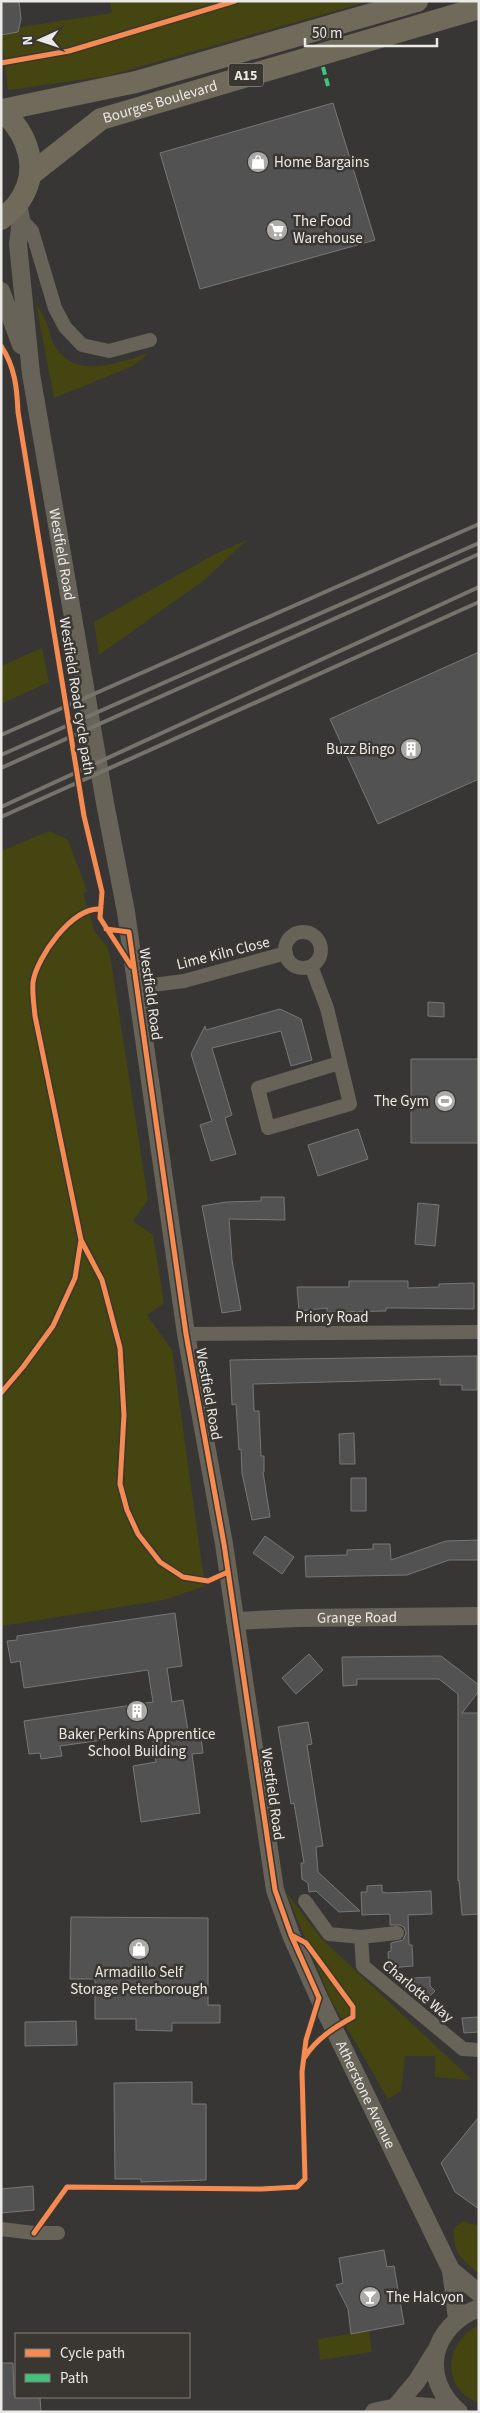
<svg xmlns="http://www.w3.org/2000/svg" width="480" height="2413" viewBox="0 0 480 2413" font-family="'Source Sans 3',sans-serif">
  <style>
    .green { fill: #444511 }
    .building { fill: #535252; stroke: #787778 }
    .lines { fill: none; stroke-linecap: round; stroke-linejoin: round }
    .minor { stroke: #676358; stroke-width: 14 }
    .tertiary { stroke: #676358; stroke-width: 18 }
    .primary { stroke: #6f6a59; stroke-width: 22 }
    .rail { stroke: #76736c; stroke-width: 4 }
    .quiet { stroke: #40c37c; stroke-width: 4; stroke-dasharray: 8 4; stroke-linecap: butt }
    .cycleway-casing { stroke: #3a3732; stroke-width: 8 }
    .cycleway { stroke: #f68b52; stroke-width: 5 }
    .labels { text-anchor: middle; stroke-width: 5; stroke-linejoin: round; paint-order: stroke }
    .shield { fill: #3a3732; stroke: #b6b4b0; stroke-width: 1 }
    .shield-label { font-size: 14px; font-weight: bold; fill: #ebe9e6 }
    .street-label { font-size: 15px; fill: #ebe9e6; stroke: #3a3732 }
    .poi-label { font-size: 15px; fill: #ebe9e6; stroke: #3a3732; text-anchor: start }
  </style>
  <rect width="100%" height="100%" fill="#383634"/>
  <path class="green" d="M 110,1 L 370,1 L 107,76 L 8,90 L 1,30 L 112,13 Z
    M 36,304 C 38,308 42,312 44,317 C 49,326 49,337 55,346 C 76,381 118,362 149,353 L 133,366 L 54,398 Z
    M 247,540 L 203,581 L 99,655 L 94,622 L 215,554 Z
    M 42,648 L 49,682 L 1,704 L 1,666 Z
    M 49,831 L 68,840 L 87,891 L 83,894 L 95,932 L 107,946 L 110,955 L 148,1200 L 133,1221 L 153,1235 L 164,1303 L 147,1315 L 172,1350 L 205,1586 L 164,1600 L 1,1626 L 1,851 Z
    M 286,1892 L 321,1938 L 472,2080 L 435,2077 L 435,2056 L 405,2056 L 401,2091 L 388,2099 L 331,2000 Z
    M 463,2221 L 479,2226 L 479,2273 C 461,2260 452,2251 454,2228 Z
    M 479,2325 L 479,2403 C 440,2388 444,2342 479,2325 Z
    M 369,2331 L 372,2352 L 320,2360 L 318,2339 Z"/>
  <path class="building" d="M 1,1 L 19,1 L 21,19 L 18,32 L 1,35 Z
    M 333,103 L 375,240 L 200,289 L 160,153 Z
    M 479,652 L 479,779 L 378,824 L 330,719 Z
    M 428,1002 L 444,1003 L 444,1017 L 428,1016 Z
    M 280,1009 L 301,1019 L 312,1060 L 291,1066 L 281,1031 L 212,1048 L 232,1115 L 225,1118 L 236,1154 L 211,1161 L 200,1125 L 212,1121 L 191,1054 L 205,1026 L 206,1030 Z
    M 411,1059 L 479,1059 L 479,1143 L 411,1143 Z
    M 358,1129 L 368,1159 L 318,1176 L 308,1145 Z
    M 261,1197 L 284,1197 L 285,1220 L 229,1219 L 232,1260 L 241,1310 L 222,1313 L 202,1206 L 226,1202 L 261,1201 Z
    M 418,1203 L 439,1205 L 435,1246 L 415,1244 Z
    M 349,1281 L 408,1281 L 408,1288 L 439,1287 L 439,1284 L 474,1283 L 474,1309 L 402,1308 L 386,1308 L 386,1311 L 327,1312 L 327,1308 L 299,1311 L 297,1287 L 349,1287 Z
    M 477,1356 L 477,1390 L 462,1390 L 462,1385 L 440,1385 L 440,1379 L 253,1384 L 254,1411 L 259,1411 L 261,1456 L 264,1456 L 264,1472 L 263,1472 L 270,1517 L 252,1520 L 242,1473 L 241,1449 L 239,1450 L 236,1404 L 232,1405 L 230,1360 Z
    M 354,1433 L 355,1464 L 340,1464 L 339,1434 Z
    M 351,1478 L 366,1478 L 366,1511 L 351,1511 Z
    M 265,1536 L 294,1557 L 282,1574 L 253,1553 Z
    M 479,1540 L 479,1560 L 449,1560 L 407,1575 L 306,1577 L 305,1556 L 347,1555 L 347,1550 L 373,1549 L 373,1544 L 390,1544 L 391,1560 L 446,1541 Z
    M 175,1613 L 182,1666 L 167,1668 L 172,1702 L 183,1700 L 188,1731 L 200,1729 L 203,1753 L 192,1754 L 200,1813 L 141,1822 L 133,1766 L 156,1762 L 152,1733 L 60,1746 L 62,1756 L 41,1759 L 40,1753 L 29,1754 L 24,1721 L 153,1702 L 148,1670 L 24,1688 L 20,1661 L 11,1663 L 7,1641 L 17,1640 L 17,1636 Z
    M 309,1654 L 323,1670 L 296,1694 L 282,1678 Z
    M 441,1656 L 479,1685 L 479,1691 L 462,1713 L 479,1713 L 479,1914 L 462,1915 L 459,1880 L 458,1881 L 458,1694 L 439,1679 L 357,1679 L 357,1685 L 343,1686 L 342,1657 Z
    M 308,1722 L 312,1744 L 307,1745 L 323,1846 L 316,1847 L 318,1872 L 360,1911 L 339,1912 L 316,1891 L 309,1892 L 308,1883 L 302,1879 L 301,1863 L 304,1863 L 294,1803 L 291,1804 L 278,1727 Z
    M 382,1885 L 382,1892 L 388,1893 L 431,1891 L 432,1914 L 408,1915 L 409,1945 L 412,1945 L 413,1966 L 389,1968 L 388,1952 L 391,1951 L 391,1943 L 403,1940 L 406,1933 L 404,1927 L 400,1925 L 390,1925 L 390,1914 L 362,1915 L 361,1892 L 367,1892 L 367,1886 Z
    M 71,1917 L 208,1918 L 208,2005 L 220,2005 L 220,2023 L 172,2023 L 172,2031 L 136,2030 L 136,2019 L 95,2019 L 95,1979 L 70,1979 Z
    M 430,1977 L 430,1986 L 435,1991 L 425,2001 L 415,1992 L 414,1978 Z
    M 479,2017 L 479,2032 L 464,2033 L 462,2018 Z
    M 76,2021 L 77,2045 L 25,2046 L 25,2022 Z
    M 192,2082 L 192,2104 L 206,2104 L 206,2180 L 141,2182 L 141,2179 L 115,2179 L 114,2083 Z
    M 479,2117 L 479,2209 L 455,2192 L 441,2163 Z
    M 33,2186 L 34,2210 L 1,2213 L 1,2189 Z
    M 384,2250 L 387,2267 L 394,2266 L 404,2324 L 351,2334 L 348,2309 L 336,2285 L 343,2283 L 339,2258 Z
    M 1,2363 L 13,2363 L 14,2395 L 40,2397 L 41,2412 L 1,2412 Z"/>
  <g class="lines">
    <path class="minor" d="M 21,219 L 32,231 L 55,308 L 65,327 L 82,345 L 109,351 L 150,340
      M285 950a18 18 0 1 1 36 0a18 18 0 1 1-36 0Z
      M 311,966 L 327,1008 L 350,1104 L 268,1128 L 258,1088 L 339,1063
      M 137,987 L 184,981 L 286,953
      M 186,1334 L 479,1332
      M 305,1901 L 329,1934 L 361,1937 L 363,1966 L 463,2049 L 479,2050
      M 361,1937 L 397,1933
      M 1,2229 L 34,2233 L 58,2233"/>
    <g class="tertiary">
      <path id="s1" d="M 18,204 L 21,219 L 18,244 L 31,374 L 105,803 L 126,912 L 186,1334 L 224,1544 L 275,1890 L 291,1935 L 319,1998 L 451,2270 L 457,2319"/>
      <path d="M 1,291 L 21,345"/>
      <path id="s2" d="M 235,1621 L 298,1618 L 479,1616"/>
      <path d="M 451,2270 L 479,2293"/>
      <path d="M 396,2406 L 417,2381 L 435,2352"/>
      <path d="M 374,2412 C 401,2405 426,2403 453,2412"/>
      <path d="M 459,2412 C 419,2378 431,2326 479,2308"/>
    </g>
    <g class="primary">
      <path d="M 1,110 C 28,133 42,171 18,203 C 14,209 7,214 1,219"/>
      <path d="M 2,110 L 136,82 L 417,1"/>
      <path id="s3" d="M 30,175 L 101,119 L 479,8"/>
    </g>
    <path class="rail" d="M 1,735 L 479,524
      M 1,755 L 479,543
      M 1,768 L 479,554
      M 1,807 L 479,587
      M 1,817 L 479,602"/>
    <path class="quiet" d="M 323,67 L 328,86"/>
    <g class="cycleway-casing">
      <path id="cycleway" d="M 1,63 L 69,51 L 235,1
        M 1,346 C 15,367 17,388 18,412 L 84,816 L 102,892 L 100,918 L 131,966
        M 81,1240 L 102,1280 L 120,1348 L 124,1415 L 120,1484 L 127,1510 L 138,1534 L 160,1562 L 183,1577 L 208,1581 L 228,1572
        M 1,1393 L 23,1367 L 53,1326 L 75,1278 L 81,1240 L 35,1016 C 34,1005 32,993 33,982 C 37,957 72,907 100,909
        M 291,1935 L 306,1943 L 353,2007 L 353,2017 C 335,2027 316,2039 305,2057
        M 34,2233 L 67,2187 L 262,2189 L 297,2187 L 305,2179 L 302,2072 L 306,2040 L 319,1998 L 291,1935 L 275,1890 L 224,1544 L 186,1334 L 129,932 L 106,929"/>
    </g>
    <use href="#cycleway" class="cycleway"/>
  </g>
  <defs>
    <g id="shop-disc" transform="scale(1.125)"><circle r="9.5" fill="#acaaa8" stroke="#3a3732"/><path d="M-5-2.5h2.3a2.7 3.5 0 0 1 5.4 0H5L5.5 6h-11ZM-1.5-2.5h3a1.5 2.3 0 0 0-3 0Z" fill="#fff"/></g>
    <g id="supermarket-disc" transform="scale(1.125)"><circle r="9.5" fill="#acaaa8" stroke="#3a3732"/><path d="M-6-5.5h2.5l.6 2H6L4.5 2H-2.5L-4.4-4H-6ZM-1.5 3.2a1.3 1.3 0 1 0 .1 0ZM3 3.2a1.3 1.3 0 1 0 .1 0Z" fill="#fff"/></g>
    <g id="building-disc" transform="scale(1.125)"><circle r="9.5" fill="#acaaa8" stroke="#3a3732"/><path d="M-4-6H4V6H1V3H-1V6H-4ZM-2.5-4.3h1.7v1.8h-1.7ZM.8-4.3h1.7v1.8H.8ZM-2.5-1h1.7V.8h-1.7ZM.8-1h1.7V.8H.8Z" fill="#fff"/></g>
    <g id="stadium-disc" transform="scale(1.125)"><circle r="9.5" fill="#acaaa8" stroke="#3a3732"/><path d="M0-5a6.5 5 0 1 0 0 10a6.5 5 0 1 0 0-10ZM-3.5-1.8h7v3.6h-7Z" fill="#fff"/></g>
    <g id="bar-disc" transform="scale(1.125)"><circle r="9.5" fill="#acaaa8" stroke="#3a3732"/><path d="M-6-5H6L.8 .8V4.5H3.5V6h-7V4.5H-.8V.8Z" fill="#fff"/></g>
  </defs>
  <g fill-rule="evenodd">
    <use href="#shop-disc" x="258" y="162"/>
    <use href="#supermarket-disc" x="277" y="230"/>
    <use href="#building-disc" x="411" y="749"/>
    <use href="#stadium-disc" x="445" y="1101"/>
    <use href="#building-disc" x="137" y="1711"/>
    <use href="#shop-disc" x="139" y="1949"/>
    <use href="#bar-disc" x="370" y="2297"/>
  </g>
  <g class="labels">
    <rect class="shield" x="228.5" y="63.5" width="35" height="23" rx="4"/>
    <g class="shield-label">
      <text x="246" y="80">A15</text>
    </g>
    <g class="street-label">
      <text dy="5" stroke="none"><textPath href="#s3" startOffset="152">Bourges Boulevard</textPath></text>
      <text dy="5" stroke="none"><textPath href="#s1" startOffset="354">Westfield Road</textPath></text>
      <text transform="translate(77 696) rotate(81)" y="5">Westfield Road cycle path</text>
      <text transform="translate(223 953) rotate(-14)" y="5">Lime Kiln Close</text>
      <text transform="translate(151 994) rotate(82)" y="5">Westfield Road</text>
      <text x="332" y="1322">Priory Road</text>
      <text transform="translate(209 1394) rotate(80)" y="5">Westfield Road</text>
      <text dy="5" stroke="none"><textPath href="#s2" startOffset="122">Grange Road</textPath></text>
      <text transform="translate(273 1794) rotate(82)" y="5">Westfield Road</text>
      <text transform="translate(418 1991) rotate(40)" y="5">Charlotte Way</text>
      <text dy="5" stroke="none"><textPath href="#s1" startOffset="1931">Atherstone Avenue</textPath></text>
    </g>
    <g class="poi-label">
      <text x="274" y="167">Home Bargains</text>
      <text x="293" y="226">The Food<tspan x="293" dy="17">Warehouse</tspan></text>
      <text x="395" y="754" text-anchor="end">Buzz Bingo</text>
      <text x="429" y="1106" text-anchor="end">The Gym</text>
      <text x="137" y="1739" text-anchor="middle">Baker Perkins Apprentice<tspan x="137" dy="17">School Building</tspan></text>
      <text x="139" y="1977" text-anchor="middle">Armadillo Self<tspan x="139" dy="17">Storage Peterborough</tspan></text>
      <text x="386" y="2302">The Halcyon</text>
    </g>
  </g>
  <rect width="480" height="2413" fill="none" stroke="#ebe9e6" stroke-width="5"/>
  <rect x="15" y="2333" width="175" height="65" fill="#3a3732" stroke="#817e7a"/>
  <rect x="25" y="2349" width="25" height="8" fill="#f68b52" stroke="#817e7a"/>
  <text x="60" y="2358" font-size="15" fill="#ebe9e6">Cycle path</text>
  <rect x="25" y="2374" width="25" height="8" fill="#40c37c" stroke="#817e7a"/>
  <text x="60" y="2383" font-size="15" fill="#ebe9e6">Path</text>
  <g transform="translate(40 40) rotate(267)" stroke="#3a3732" stroke-width="4" paint-order="stroke">
  <path d="M0-4L9 19L0 12L-9 19Z" fill="#ebe9e6"/>
  <text y="-8" font-size="14" font-weight="bold" text-anchor="middle" fill="#ebe9e6">N</text>
  </g>
  <path d="M305 38v8h132v-8" fill="none" stroke="#ebe9e6" stroke-width="2.5"/>
  <text x="312" y="38" font-size="15" fill="#ebe9e6" stroke="#3a3732" stroke-width="4" paint-order="stroke">50 m</text>
</svg>
